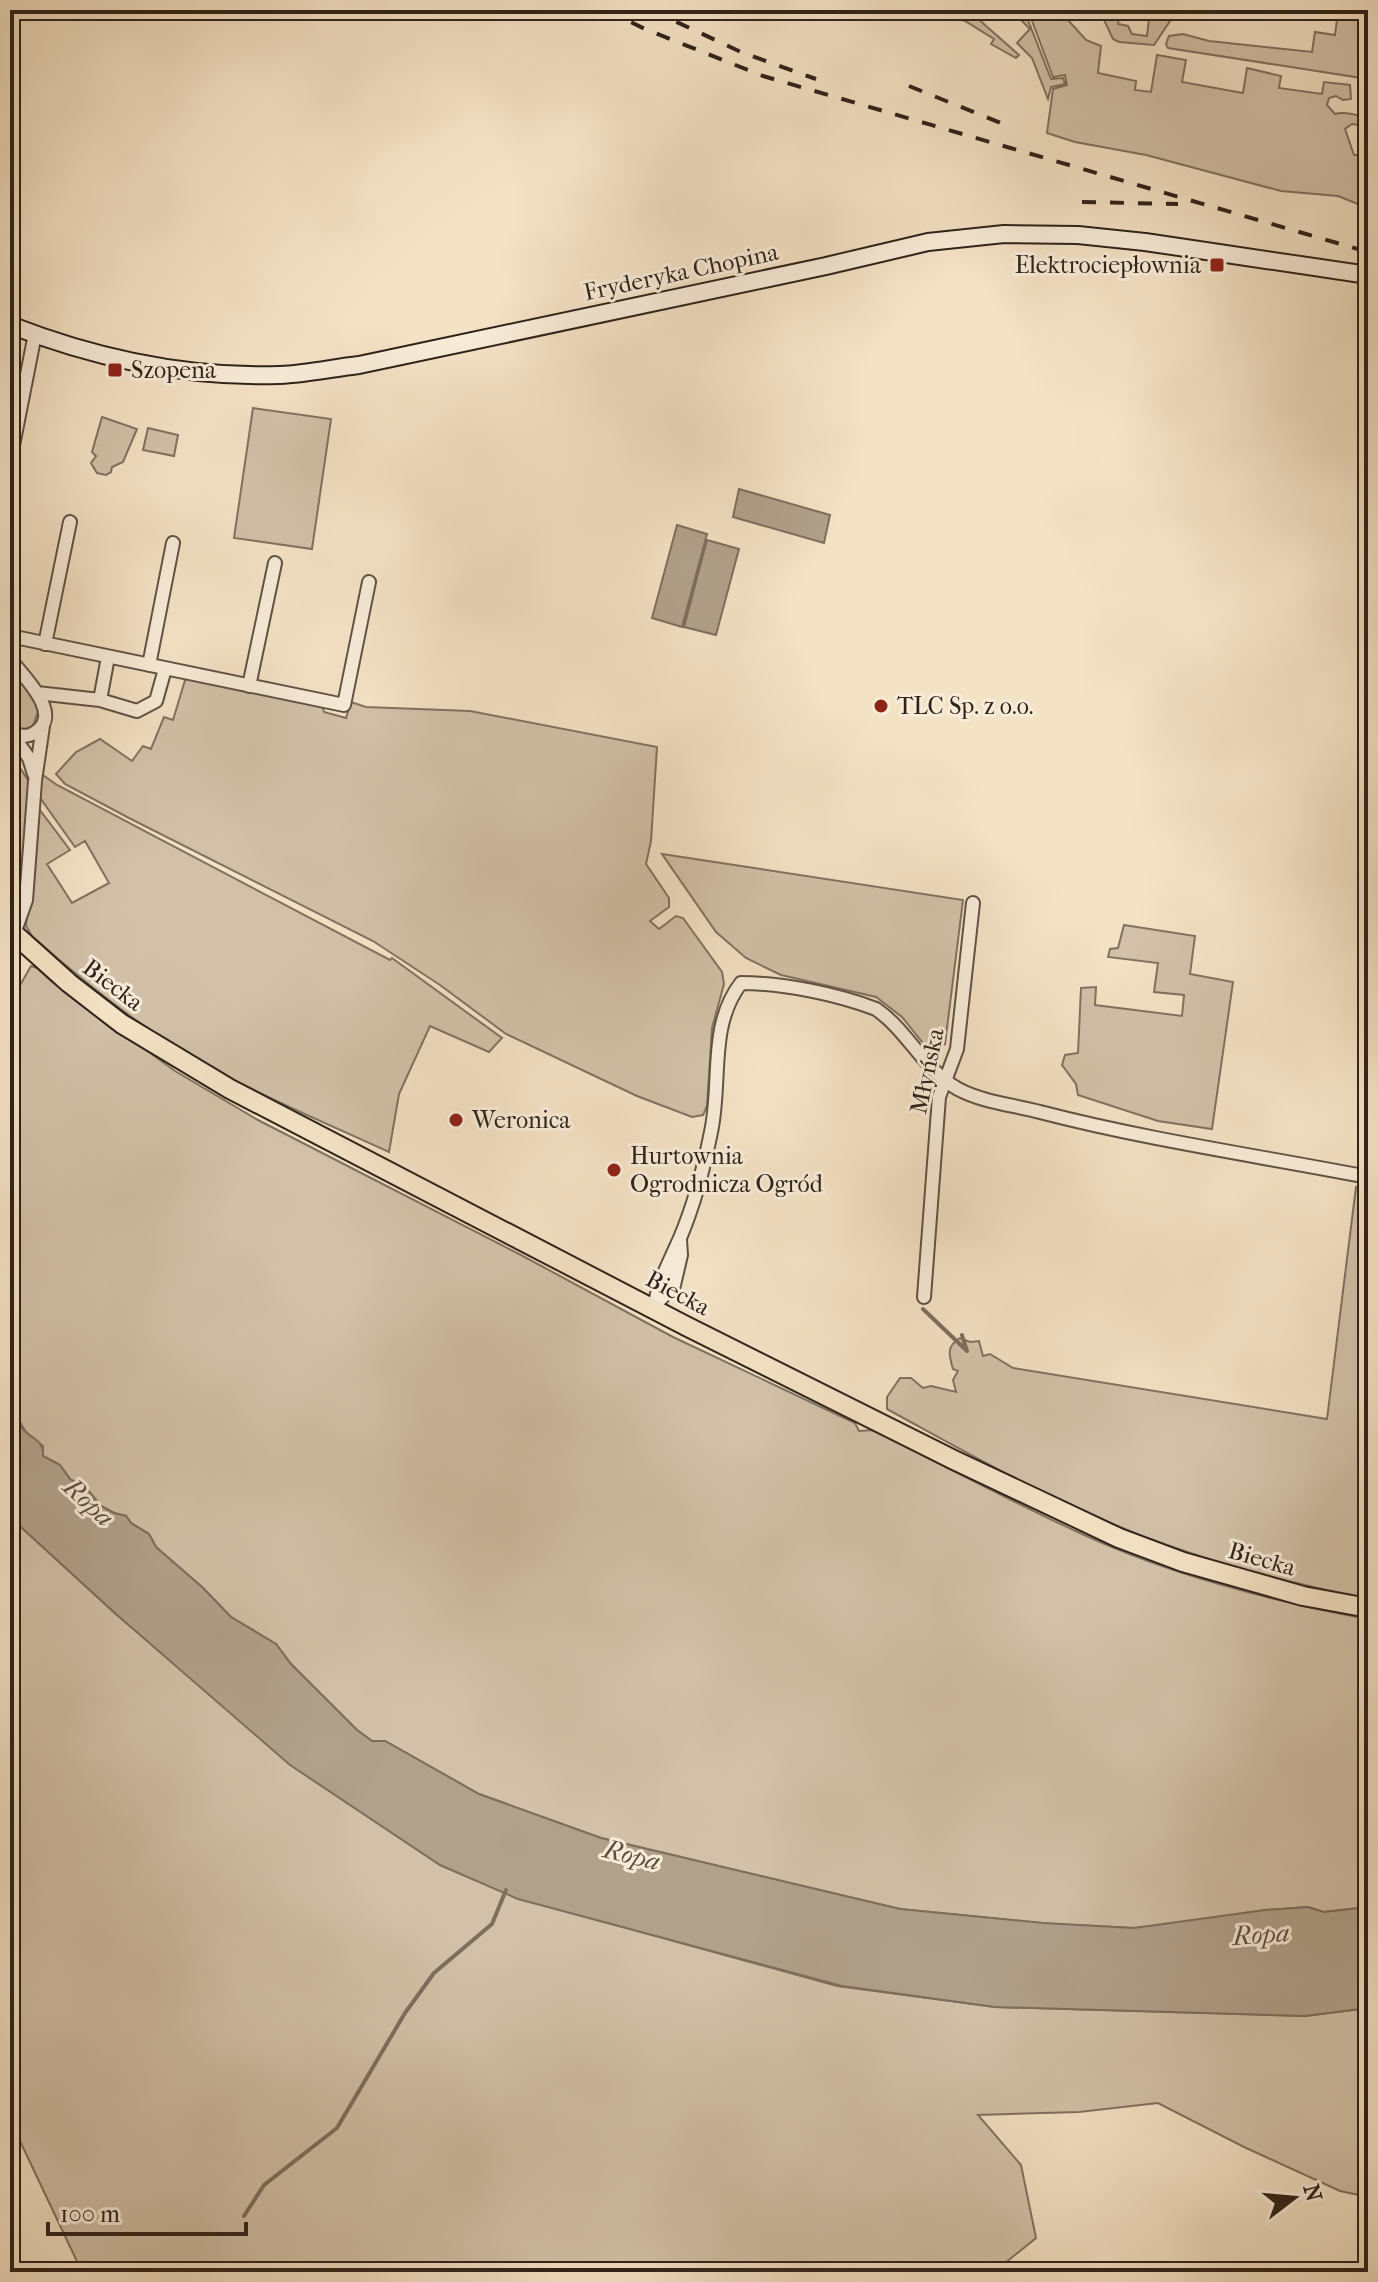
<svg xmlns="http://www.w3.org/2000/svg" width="1378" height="2282" viewBox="0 0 1378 2282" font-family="'IM FELL French Canon',serif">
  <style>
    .green { fill: #d2c1a8; stroke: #807260; stroke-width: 2 }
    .water { fill: #b1a18b; stroke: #7d6e5d; stroke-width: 2 }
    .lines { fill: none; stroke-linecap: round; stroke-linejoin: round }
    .stream { stroke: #7d6e5d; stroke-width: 4 }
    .street-casing { stroke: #605244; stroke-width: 16 }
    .secondary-casing { stroke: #2e2219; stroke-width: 20 }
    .primary-casing { stroke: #2e2219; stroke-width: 22 }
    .street { stroke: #f8ecd9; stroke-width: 12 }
    .secondary { stroke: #f8ecd9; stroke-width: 16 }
    .primary { stroke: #f4e2c5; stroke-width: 18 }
    .rail { stroke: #2e2219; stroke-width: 4; stroke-dasharray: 14 14; stroke-linecap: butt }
    .poi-dot { fill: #8f2418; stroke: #f8ecd9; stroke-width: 3 }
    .labels { text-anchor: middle; stroke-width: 6; stroke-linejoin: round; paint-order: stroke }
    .poi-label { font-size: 24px; fill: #2e2219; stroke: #f8ecd9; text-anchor: start }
    .street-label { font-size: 24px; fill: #2e2219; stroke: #f8ecd9 }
    .water-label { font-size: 26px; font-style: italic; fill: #5c4e41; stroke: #f8ecd9 }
  </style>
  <rect width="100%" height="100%" fill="#f4e2c5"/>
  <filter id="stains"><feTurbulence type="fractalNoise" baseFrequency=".0025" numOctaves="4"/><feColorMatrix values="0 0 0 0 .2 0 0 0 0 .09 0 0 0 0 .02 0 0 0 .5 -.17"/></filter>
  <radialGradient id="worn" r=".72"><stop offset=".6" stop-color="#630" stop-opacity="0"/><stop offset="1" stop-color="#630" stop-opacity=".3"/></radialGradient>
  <path class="green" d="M 930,10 L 968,10 L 1019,55 L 1016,58 L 991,44 L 994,39 L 965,21 Z
    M 1011,10 L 1024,10 L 1051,79 L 1063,78 L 1065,84 L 1051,87 L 1048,99 L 1032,58 L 1017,43 L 1030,29 Z
    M 1028,10 L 1059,10 L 1086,40 L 1101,46 L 1098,73 L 1136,81 L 1135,90 L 1151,92 L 1157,55 L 1186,60 L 1182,82 L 1243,93 L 1247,68 L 1281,76 L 1279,88 L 1322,94 L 1324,82 L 1350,85 L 1351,99 L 1343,100 L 1336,96 L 1329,98 L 1327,105 L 1335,114 C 1344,111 1360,115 1368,120 L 1366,126 L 1352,124 L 1345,129 L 1354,155 L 1368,155 L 1368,208 L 1338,196 L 1281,191 L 1146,155 L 1075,142 L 1047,133 L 1053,89 L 1067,85 L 1065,75 L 1053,77 Z
    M 1107,10 L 1120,10 L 1118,24 L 1128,26 L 1132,34 L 1147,36 L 1150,10 L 1187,10 L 1176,12 L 1154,45 L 1119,42 L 1113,39 L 1104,20 Z
    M 1260,10 L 1368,10 L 1368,79 L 1168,48 L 1166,44 L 1169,36 L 1183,34 L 1209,41 L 1312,52 L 1315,32 L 1335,35 L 1337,19 Z
    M 253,408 L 331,419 L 312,549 L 234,538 Z
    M 102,417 L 137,429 L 123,462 L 112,467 L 111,472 L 106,475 L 97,473 L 91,463 L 96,456 L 92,452 Z
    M 148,428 L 178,435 L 174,456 L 143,450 Z
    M 10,663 L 41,703 L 33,726 L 19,732 L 10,727 Z
    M 186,677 L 322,705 L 324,712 L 346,718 L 351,702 L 366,707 L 470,711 L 657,747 L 651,841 L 646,864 L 669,898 L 669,907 L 650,921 L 659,929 L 676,916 L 683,918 L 722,972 L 724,984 L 712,1028 L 707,1106 L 703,1115 L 692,1117 L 637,1096 L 506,1034 L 440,985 L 373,941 L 129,818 L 65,784 L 56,774 L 76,752 L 100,739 L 132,761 L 143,746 L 151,749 L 164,717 L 173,720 Z
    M 10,753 L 30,783 L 21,906 L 17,912 L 10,914 Z
    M 40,773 L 57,785 L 390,960 L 392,958 L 502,1038 L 489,1052 L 430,1026 L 399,1094 L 389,1152 C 313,1117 233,1085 163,1039 C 117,1008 73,973 32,936 L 26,926 L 36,805 L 70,850 L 47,864 L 72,903 L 109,883 L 85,841 L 75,847 L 38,795 Z
    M 662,854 L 963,900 L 945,1044 L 933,1050 L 926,1047 L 902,1017 L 876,997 L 781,975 L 746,958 L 716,932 Z
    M 1124,925 L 1195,936 L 1190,974 L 1233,982 L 1212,1129 L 1158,1121 L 1078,1095 L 1076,1084 L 1062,1065 L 1065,1055 L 1078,1053 L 1081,988 L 1096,987 L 1095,1005 L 1182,1016 L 1184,995 L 1154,992 L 1158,963 L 1108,957 L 1110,949 L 1118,948 Z
    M 31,966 L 37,968 L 51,981 L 175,1071 L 258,1120 L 521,1255 L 673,1337 L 855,1423 L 859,1431 L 874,1430 C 943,1465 1012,1502 1082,1534 C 1169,1574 1274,1602 1368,1619 L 1368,1907 L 1323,1912 L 1308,1907 L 1265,1910 L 1201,1921 L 1134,1928 L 1050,1924 L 900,1909 L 601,1838 L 479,1794 L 385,1741 L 372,1741 L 357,1730 L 291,1664 L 276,1644 L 231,1617 L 202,1587 L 156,1547 L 149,1534 L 131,1523 L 126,1516 L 114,1513 L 101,1506 L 86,1488 L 70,1479 L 60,1465 L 43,1456 L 43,1446 L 27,1434 L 16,1415 L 10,1412 L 10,1003 Z
    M 1356,1187 L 1368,1189 L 1368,1599 C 1272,1579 1177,1554 1088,1513 C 1019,1483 953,1445 887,1409 L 887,1397 L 900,1378 L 911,1378 L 923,1388 L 931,1386 L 956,1392 L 953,1380 L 958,1371 L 953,1369 C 949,1355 946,1346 960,1338 L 970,1342 L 979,1341 L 983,1356 L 990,1354 L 1013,1368 L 1327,1419 Z
    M 10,1517 L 117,1615 L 440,1865 L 518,1898 L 837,1986 L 995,2007 L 1305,2016 L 1368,2008 L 1368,2197 L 1340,2191 L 1244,2147 L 1158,2103 L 1079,2112 L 978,2115 L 1021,2165 L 1036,2238 L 994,2272 L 82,2272 L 10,2120 Z"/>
  <path class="water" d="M 739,489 L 830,515 L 824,543 L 733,517 Z
    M 677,525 L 707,534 L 682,627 L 652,618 Z
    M 707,540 L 739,549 L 716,635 L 684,627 Z
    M 10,1412 C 17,1417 18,1423 23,1429 C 32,1440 44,1439 43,1456 L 60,1465 L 70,1479 L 87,1489 L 101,1506 L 114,1513 L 126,1516 L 131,1523 L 149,1534 L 156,1547 L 202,1587 L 231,1617 L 276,1644 L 291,1664 L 357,1730 L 372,1741 L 385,1741 L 479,1794 L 601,1838 L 900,1909 L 1044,1923 L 1134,1928 L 1265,1910 L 1308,1907 L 1324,1912 L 1368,1907 L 1368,2008 L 1305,2016 L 995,2007 L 842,1986 L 518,1899 L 440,1865 L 290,1765 L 117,1615 L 10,1517 Z"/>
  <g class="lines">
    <path class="stream" d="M 923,1309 L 967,1351 L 962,1335
      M 244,2216 L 264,2185 L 337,2128 L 405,2013 L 434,1973 L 492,1924 L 506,1890"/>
    <g class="street-casing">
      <path id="street" d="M 10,461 L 35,334
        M 10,636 L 344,705 L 369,582
        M 45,644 L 70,522
        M 10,659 C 23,676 65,715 34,733 C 26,738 18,736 10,731
        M 149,665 L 173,543
        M 249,686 L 275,563
        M 37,693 L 100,700 L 108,657
        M 100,700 L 137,711 L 156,701 L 165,669
        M 10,732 L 29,758 L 34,774
        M 14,934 L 26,900 L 35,781 L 43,726
        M 924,1297 L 939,1097 L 957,1049 L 973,903
        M 655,1305 L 674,1285 L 681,1255 L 680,1240
        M 654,1307 C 659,1280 669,1263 680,1238 C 694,1205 704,1167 711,1132 C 722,1081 708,1026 741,983 C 783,983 837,994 876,1009 C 908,1031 924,1070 958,1089 C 982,1102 1014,1105 1040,1112 C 1148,1140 1259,1156 1368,1177"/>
    </g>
    <g class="secondary-casing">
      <path id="secondary" d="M 10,325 C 97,359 186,378 280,375 C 306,374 333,368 359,365 L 826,266 L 928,242 L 1004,234 L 1078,235 L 1145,242 L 1368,275"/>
    </g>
    <g class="primary-casing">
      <path id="primary" d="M 10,930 L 69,983 L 122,1024 L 230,1089 L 686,1326 L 954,1460 L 1119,1538 L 1183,1562 L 1303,1596 L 1368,1608"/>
    </g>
    <use href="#street" class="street"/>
    <use href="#secondary" class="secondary"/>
    <use href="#primary" class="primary"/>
    <path class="rail" d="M 606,10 L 645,29 L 763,76 L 1368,252
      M 651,10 L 741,52 L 816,79
      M 909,86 L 1008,126
      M 1082,202 L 1178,204"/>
  </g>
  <g class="poi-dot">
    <rect x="1209" y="257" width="16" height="16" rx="4"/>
    <rect x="107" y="362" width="16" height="16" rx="4"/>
    <circle cx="881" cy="706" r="8"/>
    <circle cx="456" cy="1120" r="8"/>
    <circle cx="614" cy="1170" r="8"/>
  </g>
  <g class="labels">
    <g class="poi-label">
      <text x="1201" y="273" text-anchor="end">Elektrociepłownia</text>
      <text x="131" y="378">Szopena</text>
      <text x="897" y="714">TLC Sp. z o.o.</text>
      <text x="472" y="1128">Weronica</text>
      <text x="630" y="1164">Hurtownia<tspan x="630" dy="28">Ogrodnicza Ogród</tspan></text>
    </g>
    <g class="street-label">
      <text transform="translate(681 272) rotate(-12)" y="8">Fryderyka Chopina</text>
      <text transform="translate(113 985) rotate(37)" y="8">Biecka</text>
      <text transform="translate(927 1071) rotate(-78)" y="8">Młyńska</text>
      <text transform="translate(678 1293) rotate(28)" y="8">Biecka</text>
      <text transform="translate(1262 1559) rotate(16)" y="8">Biecka</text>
    </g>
    <g class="water-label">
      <text transform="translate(89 1502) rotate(43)" y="9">Ropa</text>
      <text transform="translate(632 1855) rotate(14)" y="9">Ropa</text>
      <text transform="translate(1261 1934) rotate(-4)" y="9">Ropa</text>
    </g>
  </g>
  <rect width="1378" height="2282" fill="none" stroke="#f4e2c5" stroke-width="40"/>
  <rect x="12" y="12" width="1354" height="2258" fill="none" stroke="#2e2219" stroke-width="4"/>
  <rect x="20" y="20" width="1338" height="2242" fill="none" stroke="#2e2219" stroke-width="2"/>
  <g transform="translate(1294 2198) rotate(74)" stroke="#f8ecd9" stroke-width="6" paint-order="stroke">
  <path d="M0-6L14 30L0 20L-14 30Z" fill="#2e2219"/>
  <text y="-12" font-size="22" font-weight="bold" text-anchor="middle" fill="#2e2219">N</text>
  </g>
  <path d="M48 2222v12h198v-12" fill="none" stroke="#2e2219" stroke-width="4"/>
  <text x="60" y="2222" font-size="24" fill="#2e2219" stroke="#f8ecd9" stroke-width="6" paint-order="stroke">100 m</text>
  <rect width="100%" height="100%" filter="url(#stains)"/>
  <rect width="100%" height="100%" fill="url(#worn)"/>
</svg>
